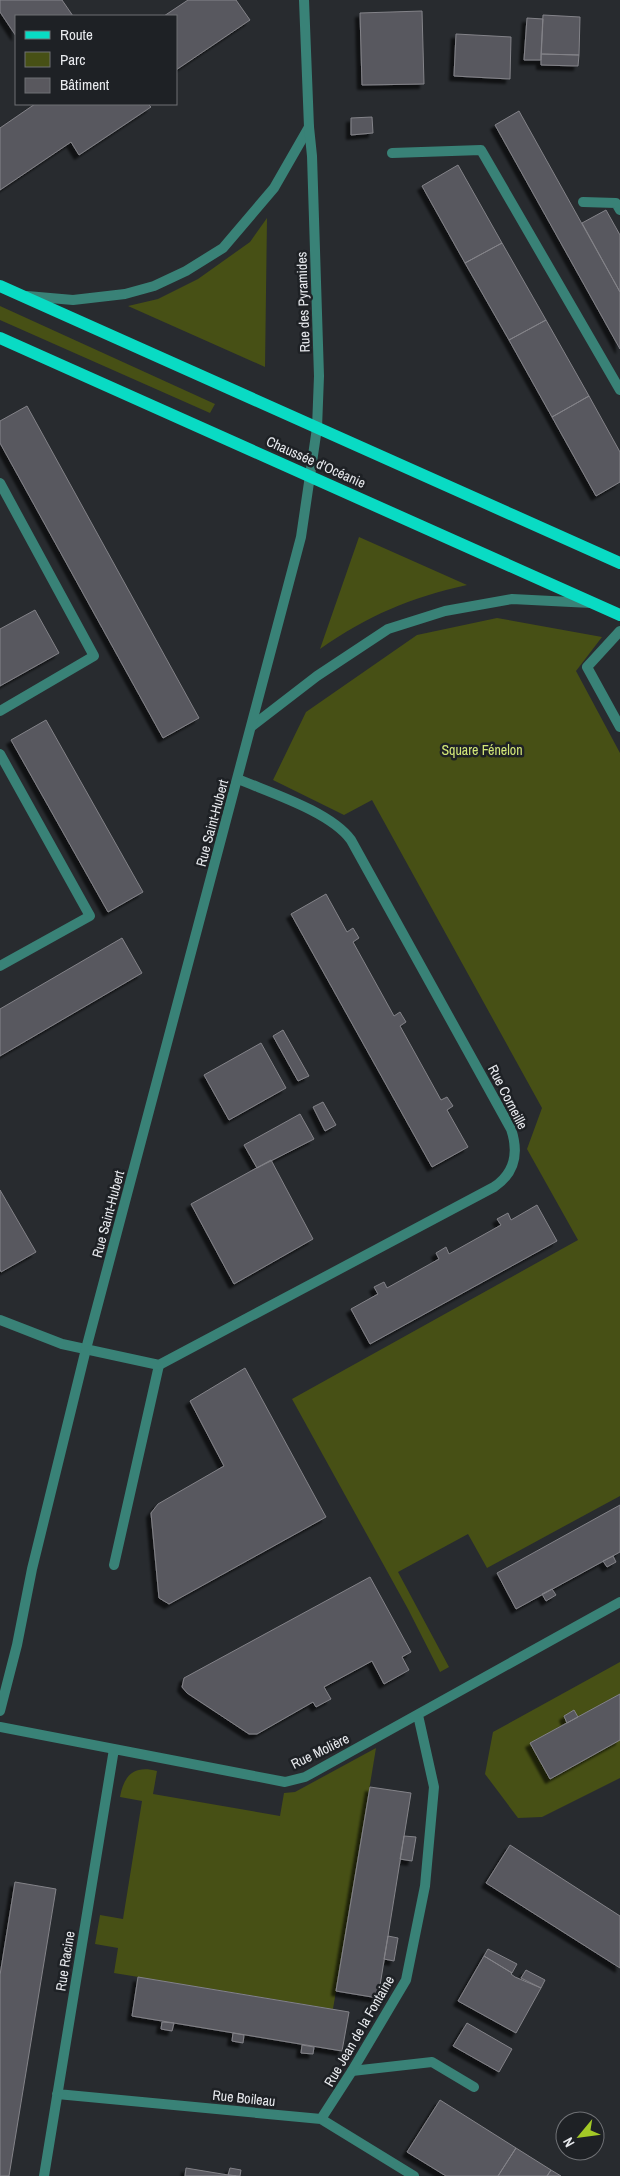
<svg xmlns="http://www.w3.org/2000/svg" width="620" height="2176" viewBox="0 0 620 2176" font-family="'Archivo Narrow',sans-serif">
  <style>
    .green { fill: #475015 }
    .building { fill: #59585e; stroke: #838389; filter: url(#shadow) }
    .lines { fill: none; stroke-linecap: round; stroke-linejoin: round }
    .service { stroke: #398277; stroke-width: 10 }
    .minor { stroke: #398277; stroke-width: 10 }
    .tertiary { stroke: #398277; stroke-width: 10 }
    .primary { stroke: #09dbc4; stroke-width: 12 }
    .labels { text-anchor: middle; stroke-width: 5; stroke-linejoin: round; paint-order: stroke }
    .street-label { font-size: 14px; fill: #e8eaee; stroke: #1e2125 }
    .park-label { font-size: 14px; fill: #d3e778; stroke: #1e2125 }
  </style>
  <defs>
    <filter id="shadow"><feDropShadow dx="-4.5" dy="4.5" stdDeviation="1" flood-color="#0009"/></filter>
  </defs>
  <rect width="100%" height="100%" fill="#282b2f"/>
  <path class="green" d="M 267,218 L 265,367 L 128,306 L 158,299 L 198,279 L 250,242 Z
    M 0,306 L 215,404 L 210,413 L 0,320 Z
    M 359,537 L 467,585 C 409,598 369,615 320,649 Z
    M 497,618 L 602,637 L 576,671 L 620,753 L 620,1496 L 487,1568 L 468,1534 L 398,1572 L 449,1667 L 440,1672 L 408,1609 L 292,1399 L 578,1240 L 527,1149 L 542,1108 L 372,800 L 344,815 L 273,780 L 306,712 L 417,635 Z
    M 620,1662 L 620,1694 L 578,1717 L 574,1710 L 564,1716 L 567,1723 L 530,1743 L 550,1779 L 620,1740 L 620,1778 L 542,1817 L 518,1818 L 485,1774 L 493,1732 Z
    M 376,1748 L 333,2009 L 114,1973 L 118,1948 L 95,1944 L 100,1915 L 123,1919 L 142,1801 L 120,1797 C 124,1775 134,1765 157,1771 L 153,1794 L 280,1816 L 284,1793 L 295,1792 Z"/>
  <path class="building" d="M 0,0 L 62,0 L 73,16 L 16,16 L 16,36 L 0,12 Z
    M 188,0 L 236,0 L 250,20 L 176,70 L 176,16 L 164,16 Z
    M 422,11 L 424,84 L 362,85 L 360,13 Z
    M 543,15 L 580,17 L 579,55 L 541,54 Z
    M 527,18 L 543,19 L 541,60 L 524,60 Z
    M 456,34 L 511,37 L 510,79 L 454,76 Z
    M 541,54 L 579,55 L 578,66 L 541,65 Z
    M 35,104 L 148,104 L 151,107 L 79,155 L 71,142 L 0,190 L 0,128 Z
    M 519,111 L 620,292 L 620,349 L 495,125 Z
    M 372,117 L 373,133 L 351,135 L 351,118 Z
    M 458,165 L 502,243 L 465,263 L 422,186 Z
    M 606,210 L 620,235 L 620,292 L 582,223 Z
    M 502,243 L 546,320 L 509,340 L 465,263 Z
    M 546,320 L 589,396 L 552,417 L 509,340 Z
    M 589,396 L 620,452 L 620,482 L 596,496 L 552,417 Z
    M 27,406 L 199,718 L 163,738 L 0,443 L 0,421 Z
    M 35,610 L 59,653 L 0,686 L 0,629 Z
    M 46,720 L 143,892 L 108,912 L 11,740 Z
    M 326,894 L 347,932 L 353,928 L 359,938 L 353,942 L 394,1016 L 400,1012 L 406,1022 L 400,1026 L 441,1100 L 447,1097 L 453,1106 L 447,1110 L 468,1147 L 432,1167 L 291,914 Z
    M 122,938 L 142,973 L 0,1056 L 0,1009 Z
    M 283,1030 L 309,1076 L 298,1081 L 273,1036 Z
    M 261,1043 L 286,1088 L 229,1120 L 204,1075 Z
    M 323,1102 L 336,1125 L 325,1131 L 313,1107 Z
    M 300,1114 L 314,1139 L 257,1168 L 244,1145 Z
    M 271,1160 L 313,1239 L 234,1284 L 191,1204 Z
    M 0,1190 L 36,1252 L 1,1272 L 0,1269 Z
    M 537,1205 L 557,1241 L 370,1344 L 351,1309 L 378,1294 L 374,1287 L 384,1282 L 387,1288 L 439,1259 L 436,1253 L 446,1247 L 449,1254 L 501,1225 L 497,1219 L 508,1213 L 511,1220 Z
    M 245,1368 L 326,1517 L 169,1604 L 159,1598 L 151,1513 L 158,1504 L 224,1466 L 190,1401 Z
    M 620,1505 L 620,1552 L 516,1609 L 497,1573 Z
    M 613,1556 L 616,1562 L 607,1567 L 603,1561 Z
    M 370,1577 L 411,1652 L 402,1657 L 409,1670 L 384,1684 L 372,1661 L 324,1687 L 331,1699 L 316,1707 L 313,1702 L 257,1734 L 249,1734 L 187,1693 L 182,1687 L 184,1678 Z
    M 552,1589 L 556,1595 L 546,1601 L 542,1594 Z
    M 620,1694 L 620,1740 L 550,1779 L 530,1743 Z
    M 574,1710 L 578,1717 L 567,1723 L 564,1716 Z
    M 370,1787 L 411,1793 L 378,1998 L 336,1991 Z
    M 404,1836 L 416,1837 L 412,1861 L 400,1859 Z
    M 510,1845 L 620,1916 L 620,1968 L 486,1883 Z
    M 15,1882 L 56,1889 L 9,2176 L 0,2176 L 0,1975 Z
    M 388,1936 L 398,1938 L 394,1961 L 384,1959 Z
    M 488,1949 L 517,1964 L 512,1973 L 484,1956 Z
    M 484,1956 L 512,1973 L 511,1974 L 515,1977 L 541,1988 L 516,2033 L 458,2001 Z
    M 526,1970 L 545,1980 L 541,1988 L 521,1978 Z
    M 138,1977 L 349,2012 L 342,2051 L 132,2016 Z
    M 162,2022 L 174,2023 L 172,2031 L 161,2029 Z
    M 467,2023 L 512,2049 L 499,2072 L 453,2046 Z
    M 233,2033 L 244,2035 L 243,2043 L 232,2041 Z
    M 302,2045 L 314,2047 L 313,2054 L 301,2053 Z
    M 440,2100 L 516,2148 L 498,2176 L 446,2176 L 407,2152 Z
    M 516,2148 L 551,2170 L 547,2176 L 498,2176 Z
    M 186,2168 L 228,2175 L 236,2176 L 185,2176 Z
    M 230,2168 L 241,2170 L 240,2176 L 228,2175 Z
    M 551,2170 L 561,2176 L 547,2176 Z"/>
  <g class="lines">
    <path class="service" d="M 392,153 L 481,150 L 620,390
      M 0,483 L 94,656 L 0,711
      M 620,631 L 587,667 L 620,727
      M 0,754 L 90,916 L 0,966
      M 114,1565 L 159,1365
      M 352,2071 L 432,2062 L 474,2087"/>
    <path class="minor" d="M 583,202 L 616,203 L 620,210
      M 27,296 L 73,300 L 125,294 L 154,286 L 186,271 L 223,248 L 274,188 L 309,127
      M 252,726 L 317,676 L 388,629 L 445,611 L 512,599 L 591,603
      M 0,1320 L 62,1344 L 159,1365 L 494,1187 C 515,1173 519,1153 511,1129 L 351,840 C 331,812 271,793 238,779
      M 0,1727 L 285,1782 L 305,1777 L 620,1602
      M 57,2094 L 321,2119 L 414,2176
      M 321,2119 L 352,2071 L 406,1980 L 425,1886 L 434,1787 L 418,1715
      M 44,2176 L 114,1749"/>
    <path class="tertiary" d="M 0,1711 L 17,1645 L 32,1569 L 86,1349 L 301,537 L 317,428 L 319,376 L 312,156 L 309,127 L 304,0"/>
    <path class="primary" d="M 0,286 L 620,563
      M 0,338 L 620,615"/>
  </g>
  <g class="labels">
    <g class="street-label">
      <text transform="translate(303 302) rotate(-92)" y="5">Rue des Pyramides</text>
      <text transform="translate(316 462) rotate(24)" y="5">Chaussée d'Océanie</text>
      <text transform="translate(212 823) rotate(-75)" y="5">Rue Saint-Hubert</text>
      <text transform="translate(508 1097) rotate(63)" y="5">Rue Corneille</text>
      <text transform="translate(108 1214) rotate(-75)" y="5">Rue Saint-Hubert</text>
      <text transform="translate(320 1751) rotate(-26)" y="5">Rue Molière</text>
      <text transform="translate(65 1961) rotate(-81)" y="5">Rue Racine</text>
      <text transform="translate(359 2031) rotate(-60)" y="5">Rue Jean de la Fontaine</text>
      <text transform="translate(244 2098) rotate(6)" y="5">Rue Boileau</text>
    </g>
    <g class="park-label">
      <text x="482" y="755">Square Fénelon</text>
    </g>
  </g>
  <rect x="15" y="15" width="162" height="90" fill="#1e2125" stroke="#6f7175"/>
  <rect x="25" y="31" width="25" height="8" fill="#09dbc4" stroke="#6f7175"/>
  <text x="60" y="40" font-size="15" fill="#e8eaee">Route</text>
  <rect x="25" y="52" width="25" height="15" fill="#475015" stroke="#6f7175"/>
  <text x="60" y="65" font-size="15" fill="#e8eaee">Parc</text>
  <rect x="25" y="78" width="25" height="15" fill="#59585e" stroke="#6f7175"/>
  <text x="60" y="90" font-size="15" fill="#e8eaee">Bâtiment</text>
  <g transform="translate(580 2136) rotate(241)"><circle r="24" fill="#1e2125" stroke="#6f7175"/>
  <path d="M0-4L9 19L0 12L-9 19Z" fill="#a3c926"/>
  <text y="-8" font-size="14" font-weight="bold" text-anchor="middle" fill="#e8eaee">N</text>
  </g>
</svg>
